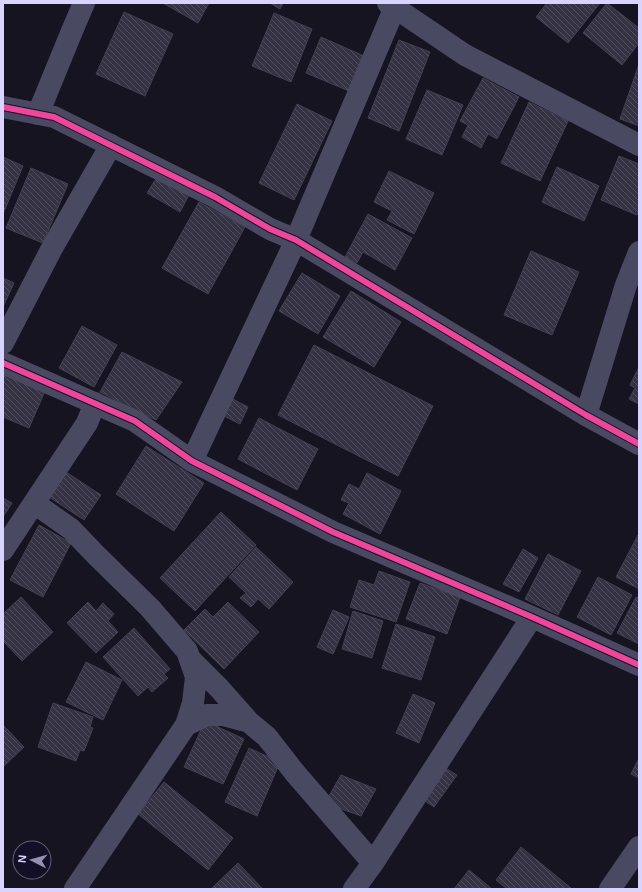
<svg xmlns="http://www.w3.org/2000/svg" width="642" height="892" viewBox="0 0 642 892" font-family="Helvetica,sans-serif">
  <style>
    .building { fill: url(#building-back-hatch); stroke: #433f54 }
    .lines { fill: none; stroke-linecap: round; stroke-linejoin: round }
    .street { stroke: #4a4962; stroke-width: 22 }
    .cycleway-casing { stroke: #130f26; stroke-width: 8 }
    .cycleway { stroke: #ed469a; stroke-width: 6 }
  </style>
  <defs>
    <pattern id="building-back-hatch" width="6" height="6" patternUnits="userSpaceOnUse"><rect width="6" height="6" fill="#343243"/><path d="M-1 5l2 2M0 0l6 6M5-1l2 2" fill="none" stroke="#514f5f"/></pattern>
  </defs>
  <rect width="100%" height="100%" fill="#161421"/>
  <path class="building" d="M 163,3 L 209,3 L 198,23 Z
    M 270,3 L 283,3 L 280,9 Z
    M 547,3 L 600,3 L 568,43 L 536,17 Z
    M 607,3 L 639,28 L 639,43 L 622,65 L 583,33 Z
    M 124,12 L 173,34 L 145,96 L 96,74 Z
    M 274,13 L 312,29 L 291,82 L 252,66 Z
    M 321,37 L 364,56 L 349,91 L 306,73 Z
    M 399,40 L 430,52 L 399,131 L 368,118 Z
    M 639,64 L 639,126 L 620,119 Z
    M 483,78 L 519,97 L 497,139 L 488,134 L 481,148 L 462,137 L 468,125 L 460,121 Z
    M 427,90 L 463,105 L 442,155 L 406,139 Z
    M 529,102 L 568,121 L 540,181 L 501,163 Z
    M 297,104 L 332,121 L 294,200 L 259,183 Z
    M 619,156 L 639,164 L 639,210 L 637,215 L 601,200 Z
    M 3,157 L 23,166 L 3,214 Z
    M 557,167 L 599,186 L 584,221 L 542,202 Z
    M 31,168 L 68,184 L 43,243 L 6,228 Z
    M 389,171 L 434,193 L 414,234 L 387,220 L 392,211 L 374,202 Z
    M 157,177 L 189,195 L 180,212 L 147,193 Z
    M 199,202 L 245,227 L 208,294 L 162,268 Z
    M 368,214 L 412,238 L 395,270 L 363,252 L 357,263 L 345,257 Z
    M 531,251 L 579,272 L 552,335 L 504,315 Z
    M 302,273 L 340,296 L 318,334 L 279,311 Z
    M 3,278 L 14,283 L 3,307 Z
    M 351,291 L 401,322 L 374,367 L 323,337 Z
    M 82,326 L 117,345 L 94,387 L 59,368 Z
    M 314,345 L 433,406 L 398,476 L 278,415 Z
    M 122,352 L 182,382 L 156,420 L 100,392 Z
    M 639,367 L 639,404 L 629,399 L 635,388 L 630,385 Z
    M 3,372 L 45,391 L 29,428 L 3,417 Z
    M 229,397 L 248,407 L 240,424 L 220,414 Z
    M 259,418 L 318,449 L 297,490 L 238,459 Z
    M 146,446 L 204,483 L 174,531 L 116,494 Z
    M 66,472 L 101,495 L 84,520 L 49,497 Z
    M 367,473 L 401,491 L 380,534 L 343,514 L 349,503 L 341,500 L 349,484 L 359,489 Z
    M 3,498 L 12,503 L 3,517 Z
    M 221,512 L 256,545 L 195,611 L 160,578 Z
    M 39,525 L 71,543 L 43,597 L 10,580 Z
    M 638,535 L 639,536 L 639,589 L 616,577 Z
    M 256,547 L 293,582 L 269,609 L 258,599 L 251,607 L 240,598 L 246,593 L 229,577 Z
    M 523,549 L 538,558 L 519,592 L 503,584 Z
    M 548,554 L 581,571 L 558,615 L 525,599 Z
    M 379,571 L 410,582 L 396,622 L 350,607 L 359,580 L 374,585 Z
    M 598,577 L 632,595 L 611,635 L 577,617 Z
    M 420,583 L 460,597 L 447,634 L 406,619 Z
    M 21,597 L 53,632 L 22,661 L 3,641 L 3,614 Z
    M 636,597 L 639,598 L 639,644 L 617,633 Z
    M 88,602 L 96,611 L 103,603 L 114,614 L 108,621 L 118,632 L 96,653 L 67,623 Z
    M 228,602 L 259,632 L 224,669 L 184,630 L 205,609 L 213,617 Z
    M 333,610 L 349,617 L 333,654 L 317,647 Z
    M 353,611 L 383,621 L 372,658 L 342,649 Z
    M 396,624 L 435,637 L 421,680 L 382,668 Z
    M 134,628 L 170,669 L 164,674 L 168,678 L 152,692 L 148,687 L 138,696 L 103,657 Z
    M 86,662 L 122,680 L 103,720 L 66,702 Z
    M 413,694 L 435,703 L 419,743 L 396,733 Z
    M 53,703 L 93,717 L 90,727 L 93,728 L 84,751 L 80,750 L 76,761 L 38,747 Z
    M 205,721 L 244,739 L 223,784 L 184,767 Z
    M 3,725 L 24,747 L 3,767 Z
    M 249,748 L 280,762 L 257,816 L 225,802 Z
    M 639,758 L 639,778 L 631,774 Z
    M 444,767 L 457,775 L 434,807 L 422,799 Z
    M 341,775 L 376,789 L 361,816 L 325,803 Z
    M 164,782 L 233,838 L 208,870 L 138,814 Z
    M 521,847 L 572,889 L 507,889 L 496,880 Z
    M 238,863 L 263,889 L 211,889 Z
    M 469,870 L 492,889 L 454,889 Z"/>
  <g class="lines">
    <path class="street" d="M 388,3 L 465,55 L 639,145
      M 3,107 L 54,117 L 215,197 L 270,229 L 296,240 L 586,415 L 639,444
      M 38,114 L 72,31 L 84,3
      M 3,343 L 52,248 L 111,145
      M 3,363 L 135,421 L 192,461 L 333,532 L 532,617 L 639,665
      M 586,415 L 626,285 L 639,252
      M 192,461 L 296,240 L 395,7
      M 3,550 L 34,503
      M 190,659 L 219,688 L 249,722
      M 186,725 L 207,715 L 223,715 L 249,722 L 267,737 L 295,773 L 373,863
      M 75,889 L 186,725 L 193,703 L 196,677 L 187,651 L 150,608 L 96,555 L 71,529 L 34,503 L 87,423 L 95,403
      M 354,889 L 373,863 L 532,617
      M 610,889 L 639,847"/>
    <g class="cycleway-casing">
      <path id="cycleway" d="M 3,107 L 54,117 L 215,197 L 270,229 L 296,240 L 586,415 L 639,444
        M 3,363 L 135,421 L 192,461 L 333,532 L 532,617 L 639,665"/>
    </g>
    <use href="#cycleway" class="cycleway"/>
  </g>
  <rect width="642" height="892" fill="none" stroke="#d9d4ff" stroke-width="8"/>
  <g transform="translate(32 860) rotate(276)"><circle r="19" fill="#130f26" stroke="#625e7d"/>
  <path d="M0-3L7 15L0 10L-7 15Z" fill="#9591b1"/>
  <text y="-6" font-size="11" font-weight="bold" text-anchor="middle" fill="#d9d4ff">N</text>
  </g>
</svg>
